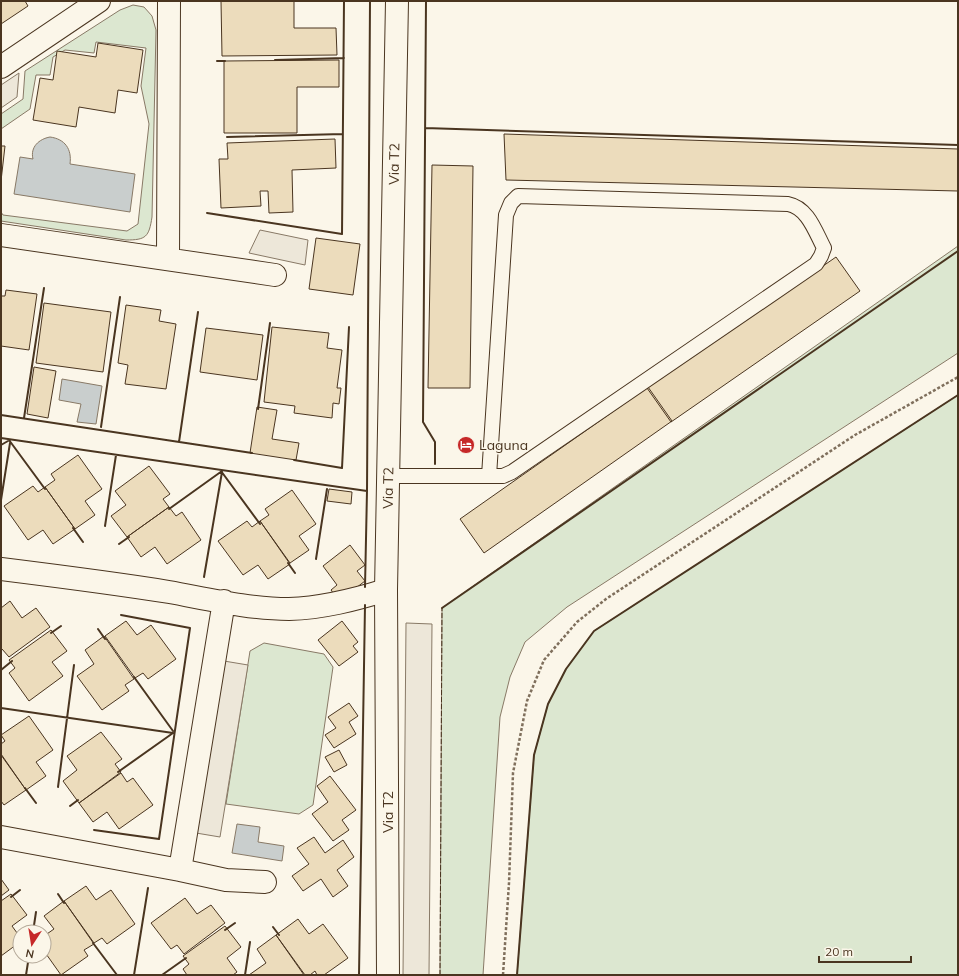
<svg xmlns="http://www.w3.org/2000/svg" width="959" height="976" viewBox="0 0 959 976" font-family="Mulish,sans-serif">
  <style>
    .green { fill: #dce7d0; stroke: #887966 }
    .parking { fill: #ede7d9; stroke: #887966 }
    .water { fill: #c9cecd; stroke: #887966 }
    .building { fill: #ecdcbc; stroke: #4a3520 }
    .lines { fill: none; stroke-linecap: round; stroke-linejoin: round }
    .service-casing { stroke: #4a3520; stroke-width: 16 }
    .minor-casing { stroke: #4a3520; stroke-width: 24 }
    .tertiary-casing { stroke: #4a3520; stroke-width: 24 }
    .path { stroke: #7f6f5c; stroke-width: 2.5; stroke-dasharray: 3 2; stroke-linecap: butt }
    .service { stroke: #fbf6e9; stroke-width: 14 }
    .minor { stroke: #fbf6e9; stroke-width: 22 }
    .tertiary { stroke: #fbf6e9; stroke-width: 22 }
    .fence { stroke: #4a3520; stroke-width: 1; stroke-dasharray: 5 2; stroke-linecap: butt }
    .wall { stroke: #4a3520; stroke-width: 2 }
    .labels { text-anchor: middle; stroke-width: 3; stroke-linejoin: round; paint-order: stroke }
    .street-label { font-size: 14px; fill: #4a3520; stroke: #fbf6e9 }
    .poi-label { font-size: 14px; fill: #4a3520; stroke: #fbf6e9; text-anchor: start }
  </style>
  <rect width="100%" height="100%" fill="#fbf6e9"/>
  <path class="green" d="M 133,5 L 144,7 L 152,16 L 156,30 L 152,217 C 149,237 146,240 126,240 L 1,221 L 1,212 L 3,215 L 127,231 L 138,224 L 149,124 L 141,86 L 146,48 L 96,42 L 94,53 L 65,50 L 53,57 L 50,75 L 36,75 L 30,109 L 1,129 L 1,114 L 23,99 L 25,71 L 120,10 Z
    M 958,246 L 958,353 L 567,607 L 525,642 L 510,677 L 500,717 L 483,975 L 440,975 L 442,608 Z
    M 958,395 L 958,975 L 517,975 L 534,755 L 548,704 L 566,669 L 594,631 Z
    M 264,643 L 324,654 L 333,667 L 313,805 L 299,814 L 226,804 L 250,651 Z"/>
  <path class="parking" d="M 19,73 L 17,97 L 1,108 L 1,85 Z
    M 260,230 L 308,240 L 305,265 L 249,253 Z
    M 406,623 L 432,624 L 429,975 L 403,975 Z
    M 224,661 L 248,665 L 220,837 L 196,833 Z"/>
  <path class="water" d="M 50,137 C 65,139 72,149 70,164 L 135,174 L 130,212 L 14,194 L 20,157 L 33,159 C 30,147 39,139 50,137 Z
    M 62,379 L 102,386 L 96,424 L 77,422 L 81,404 L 59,400 Z
    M 237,824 L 260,827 L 258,842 L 284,846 L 282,861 L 232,853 Z"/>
  <path class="building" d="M 1,1 L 25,1 L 28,6 L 1,24 Z
    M 221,1 L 294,1 L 294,28 L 336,28 L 337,55 L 222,56 Z
    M 98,43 L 143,50 L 137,93 L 118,90 L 115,113 L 79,107 L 76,127 L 33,120 L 40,78 L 53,80 L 57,51 L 96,57 Z
    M 339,60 L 339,87 L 297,87 L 297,133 L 224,133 L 224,61 Z
    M 504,134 L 958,149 L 958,191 L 506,180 Z
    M 335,139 L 336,168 L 292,170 L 293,212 L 269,213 L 268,191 L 260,191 L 261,206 L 221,208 L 219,159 L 228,159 L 227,143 Z
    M 1,146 L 5,146 L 1,181 Z
    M 432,165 L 473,166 L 470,388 L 428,388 Z
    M 316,238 L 360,244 L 353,295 L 309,289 Z
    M 836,257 L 860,291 L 671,422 L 647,388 Z
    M 6,290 L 37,294 L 29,350 L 1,346 L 1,296 L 5,296 Z
    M 44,303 L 111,312 L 103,372 L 36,363 Z
    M 126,305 L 161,310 L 159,321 L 176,324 L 166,389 L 125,384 L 128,365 L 118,363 Z
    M 272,327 L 329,333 L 327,348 L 342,350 L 337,388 L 341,388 L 339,404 L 333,403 L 332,418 L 294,413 L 295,406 L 264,402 Z
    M 206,328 L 263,335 L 257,380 L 200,372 Z
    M 34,367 L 56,371 L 48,418 L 27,414 Z
    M 648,387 L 672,421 L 484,553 L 460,519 Z
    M 257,407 L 277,410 L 272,439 L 299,443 L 296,460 L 250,453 Z
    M 78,455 L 102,489 L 85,501 L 95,515 L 75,529 L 45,487 L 55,480 L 51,474 Z
    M 149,466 L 170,494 L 163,499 L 169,507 L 127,537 L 111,516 L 126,505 L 115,491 Z
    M 33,486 L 38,492 L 45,487 L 75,529 L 53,544 L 43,530 L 28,540 L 4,506 Z
    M 329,489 L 352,492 L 351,504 L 327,501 Z
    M 292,490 L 316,524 L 299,536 L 309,550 L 290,563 L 260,521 L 269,515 L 265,509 Z
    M 169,507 L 176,516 L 182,512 L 201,540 L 167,564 L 155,547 L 141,557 L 127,537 Z
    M 247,521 L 252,527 L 260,521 L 290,564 L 268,579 L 258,565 L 243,575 L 218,541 Z
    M 350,545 L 365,565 L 357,571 L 365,581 L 339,601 L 331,590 L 337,585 L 323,566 Z
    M 10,601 L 22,618 L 36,608 L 50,627 L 9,657 L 2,649 L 1,650 L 1,608 Z
    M 126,621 L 137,635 L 151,625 L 176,659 L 148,679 L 143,673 L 135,678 L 105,636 Z
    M 342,621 L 358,642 L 353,646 L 358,652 L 339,666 L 318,640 Z
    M 51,630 L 67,651 L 52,662 L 63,676 L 29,701 L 9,673 L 15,668 L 9,660 Z
    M 104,636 L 134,679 L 125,685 L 129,691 L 102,710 L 77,676 L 94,664 L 85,650 Z
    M 349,703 L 358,716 L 349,722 L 356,734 L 334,748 L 325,735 L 336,728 L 328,717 Z
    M 29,716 L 53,750 L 36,762 L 46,776 L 26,790 L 1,754 L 1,744 L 5,741 L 1,735 Z
    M 101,732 L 122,759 L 115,764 L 121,772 L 79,803 L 63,781 L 77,770 L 67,756 Z
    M 339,750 L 347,765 L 334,772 L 325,757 Z
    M 1,755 L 26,790 L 4,805 L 1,801 Z
    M 121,773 L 127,782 L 133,778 L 153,805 L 119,829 L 107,812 L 93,822 L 79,803 Z
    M 330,776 L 356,810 L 342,820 L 349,830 L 333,841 L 312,814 L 328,802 L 317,786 Z
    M 314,837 L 325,853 L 343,840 L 354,857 L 337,870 L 348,886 L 333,897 L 321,879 L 303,891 L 292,876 L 309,864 L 297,848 Z
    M 1,879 L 9,890 L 1,896 Z
    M 86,886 L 96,900 L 111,890 L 135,924 L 107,944 L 102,938 L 94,943 L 64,901 Z
    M 11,894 L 27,915 L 12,926 L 20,937 L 20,942 L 1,956 L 1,901 Z
    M 185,898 L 197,914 L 211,905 L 225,923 L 184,954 L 177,945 L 171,949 L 151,923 Z
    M 64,901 L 94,944 L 84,950 L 88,956 L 61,975 L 44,951 L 44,936 L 54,929 L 44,916 Z
    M 298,919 L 309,934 L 323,924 L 348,958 L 324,975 L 317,975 L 315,971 L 310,975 L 305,975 L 276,935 Z
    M 225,926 L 241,947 L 227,958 L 237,972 L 233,975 L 187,975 L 183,969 L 189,964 L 183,956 Z
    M 276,935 L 304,975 L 249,975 L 266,963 L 257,949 Z"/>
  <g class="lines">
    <g class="service-casing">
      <path id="service" d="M 388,476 L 489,476 L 506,215 L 511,203 L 518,196 L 788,204 C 808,208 815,231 824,248 L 821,256 L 816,264 L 512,472 L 503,476 L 489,476"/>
    </g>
    <g class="minor-casing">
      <path id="minor" d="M 1,67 L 99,1
        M 1,235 L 275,275
        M 168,259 L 169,1
        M 1,569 C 57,576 113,583 169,592 C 208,599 249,609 289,609 C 323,608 354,600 386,590
        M 1,837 L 180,870 L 226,880 L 265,882
        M 180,870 L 224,601"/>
    </g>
    <g class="tertiary-casing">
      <path id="tertiary" d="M 388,975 L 386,590 L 397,1"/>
    </g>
    <path class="path" d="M 503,975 L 509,883 L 513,773 L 527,701 L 544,660 L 577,622 L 606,599 L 855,435 L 958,377"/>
    <use href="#service" class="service"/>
    <use href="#minor" class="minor"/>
    <use href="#tertiary" class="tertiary"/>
    <path class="fence" d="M 440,975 L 442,608"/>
    <path class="wall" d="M 426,1 L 423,422 L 435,442 L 435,464
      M 275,60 L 344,58
      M 217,61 L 225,61
      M 425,128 L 958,145
      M 227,137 L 343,134
      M 207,213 L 342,234 L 344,1
      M 258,409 L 270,323
      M 1,415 L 252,453
      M 24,418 L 44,288
      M 101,427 L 120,297
      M 1,438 L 367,491
      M 9,440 L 45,489
      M 179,442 L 198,312
      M 1,445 L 8,441
      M 294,460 L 342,468 L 349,327
      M 221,471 L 260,524
      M 1,500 L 10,443
      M 169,509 L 222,471
      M 105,526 L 116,455
      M 73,528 L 83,542
      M 119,544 L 129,537
      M 316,559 L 327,489
      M 288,563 L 295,573
      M 204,577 L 222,472
      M 365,587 L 367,491 L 370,1
      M 442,608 L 958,251
      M 98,629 L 105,639
      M 51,633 L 61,626
      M 1,670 L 12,661
      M 134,677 L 173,731
      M 1,708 L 173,733
      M 118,772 L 173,733
      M 58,787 L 74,665
      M 25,788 L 36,803
      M 70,806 L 78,800
      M 94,830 L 159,839 L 190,628 L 121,615
      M 58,894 L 64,903
      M 11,897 L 20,890
      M 273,927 L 279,935
      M 225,930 L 235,923
      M 33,932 L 36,912
      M 93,943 L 117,975
      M 26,975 L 29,956
      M 134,975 L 148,888
      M 162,975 L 186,958
      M 245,975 L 250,942
      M 359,975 L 365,605
      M 517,975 L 534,755 L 548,704 L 566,669 L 594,631 L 958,395"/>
  </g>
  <defs>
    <g id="hotel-disc" transform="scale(0.9)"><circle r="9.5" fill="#c62828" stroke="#fbf6e9"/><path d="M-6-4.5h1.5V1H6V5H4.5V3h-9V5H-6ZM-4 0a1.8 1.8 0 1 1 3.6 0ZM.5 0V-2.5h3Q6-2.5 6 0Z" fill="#fff"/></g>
  </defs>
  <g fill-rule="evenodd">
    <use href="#hotel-disc" x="466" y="445"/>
  </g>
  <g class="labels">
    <g class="street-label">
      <text transform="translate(394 164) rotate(-89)" y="5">Via T2</text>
      <text transform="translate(388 488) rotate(-89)" y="5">Via T2</text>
      <text transform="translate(388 812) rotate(-90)" y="5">Via T2</text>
    </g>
    <g class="poi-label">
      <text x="479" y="450">Laguna</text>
    </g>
  </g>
  <rect width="959" height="976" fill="none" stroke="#4a3520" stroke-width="4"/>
  <g transform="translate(32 944) rotate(192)"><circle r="19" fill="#fbf6e9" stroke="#b4a999"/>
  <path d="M0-3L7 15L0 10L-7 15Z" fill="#c62828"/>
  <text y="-6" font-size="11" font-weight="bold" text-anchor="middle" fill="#4a3520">N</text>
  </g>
  <path d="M819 956v6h92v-6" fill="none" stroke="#4a3520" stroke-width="2"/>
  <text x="825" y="956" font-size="12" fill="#4a3520" stroke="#fbf6e9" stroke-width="3" paint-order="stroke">20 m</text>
</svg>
